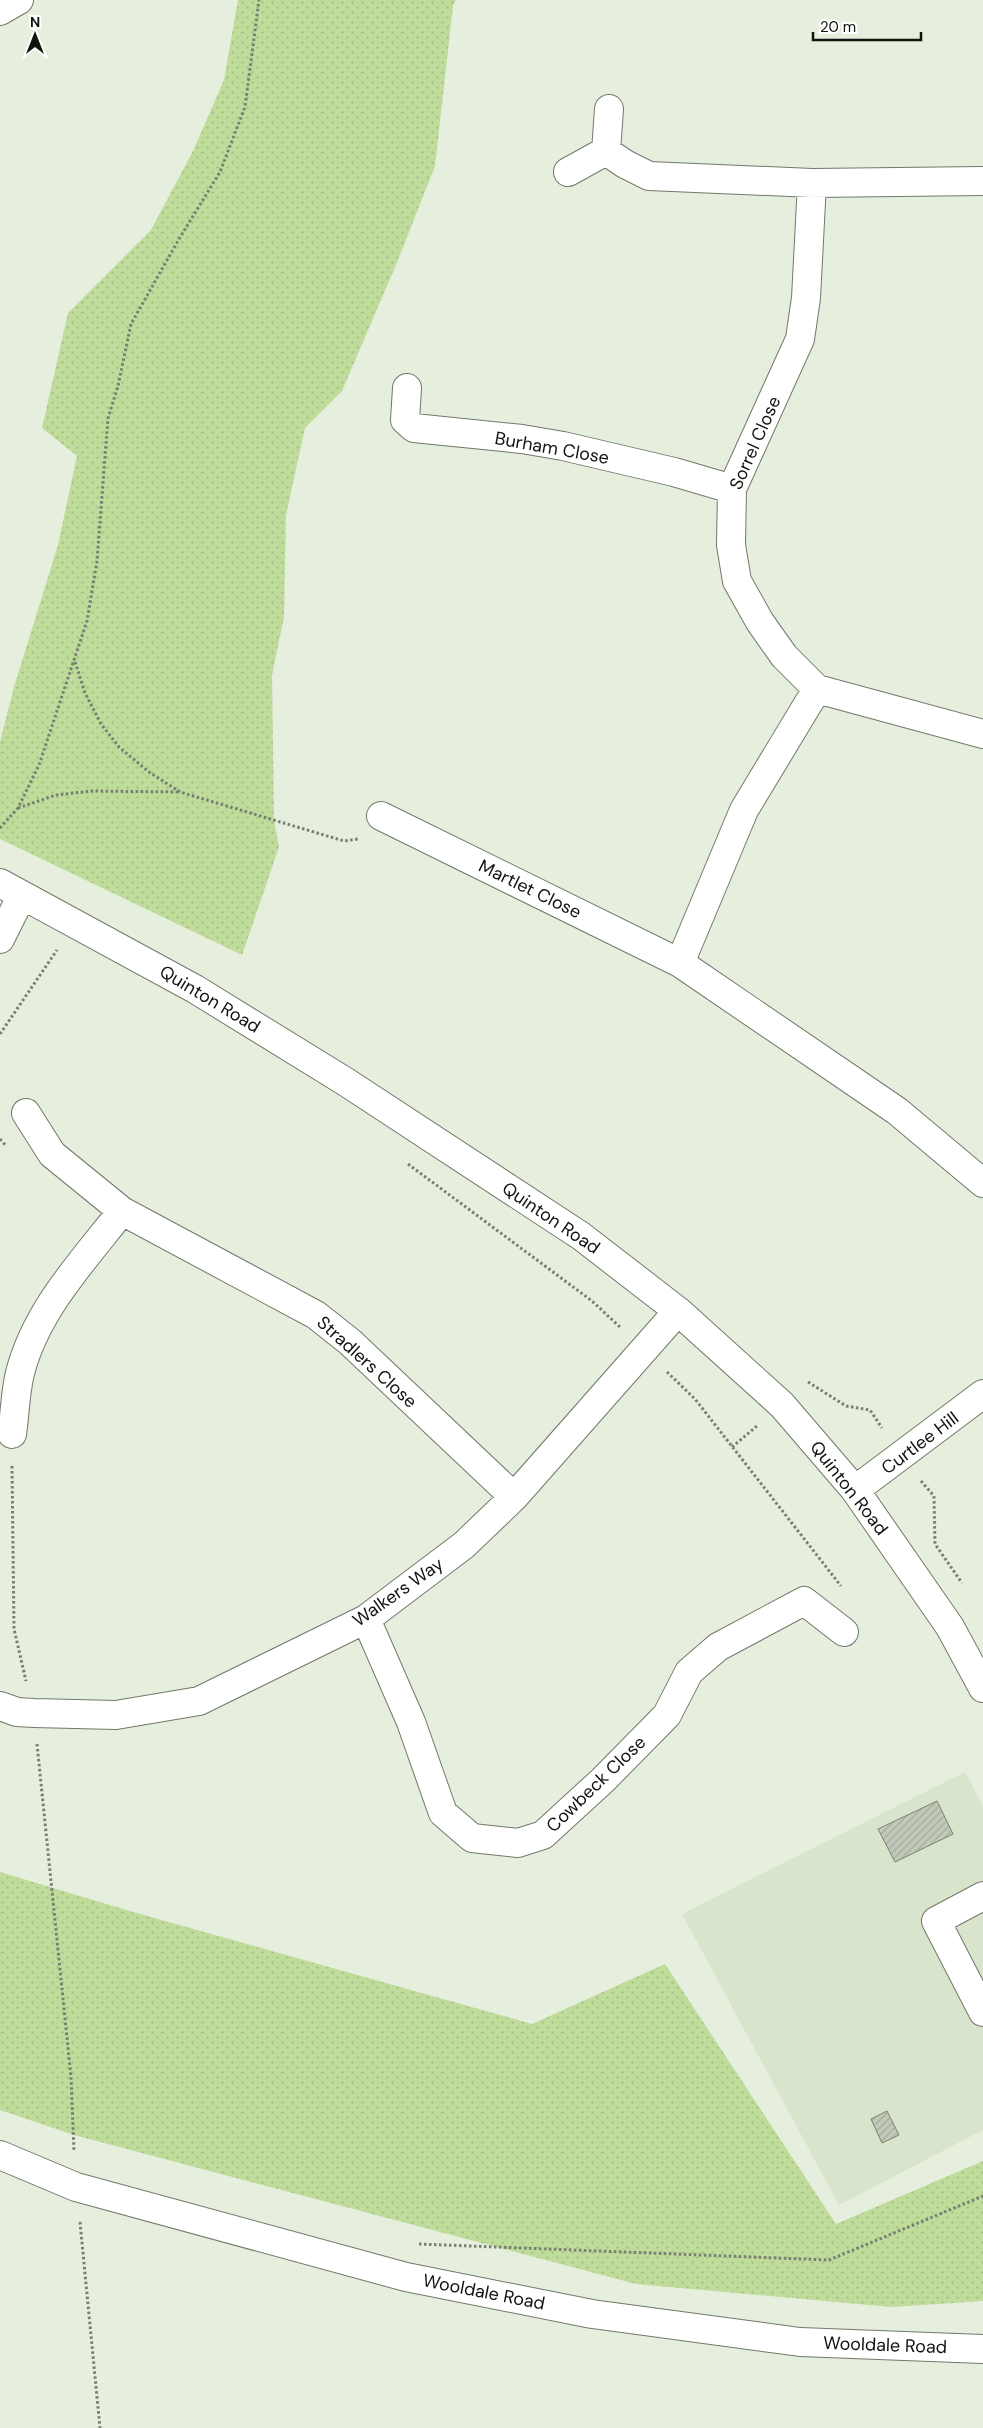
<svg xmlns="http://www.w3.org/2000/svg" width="983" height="2428" viewBox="0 0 983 2428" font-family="'DM Sans',sans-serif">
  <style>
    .built { fill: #d8e4cc }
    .park { fill: url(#park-dots) }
    .building { fill: url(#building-hatch); stroke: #7a8172 }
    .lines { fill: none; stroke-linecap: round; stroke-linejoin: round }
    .minor-casing { stroke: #72796b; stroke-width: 30 }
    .path { stroke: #787e72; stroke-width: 3; stroke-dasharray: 2.5 2.5; stroke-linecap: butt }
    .minor { stroke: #fff; stroke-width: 28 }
    .labels { text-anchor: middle; stroke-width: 5; stroke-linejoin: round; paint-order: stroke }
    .street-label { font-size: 18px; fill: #11140e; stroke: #fff }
  </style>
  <defs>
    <pattern id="park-dots" width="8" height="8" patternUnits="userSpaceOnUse" patternTransform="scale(1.25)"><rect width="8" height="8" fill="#bfdc9b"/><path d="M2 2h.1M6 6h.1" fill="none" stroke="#a3bc84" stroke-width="1.8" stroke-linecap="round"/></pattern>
    <pattern id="building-hatch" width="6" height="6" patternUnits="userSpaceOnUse" patternTransform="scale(1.25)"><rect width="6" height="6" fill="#c1c9b9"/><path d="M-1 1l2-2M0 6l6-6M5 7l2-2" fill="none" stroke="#a5ac9e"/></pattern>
  </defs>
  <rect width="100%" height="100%" fill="#e6eedd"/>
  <path class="built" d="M 965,1772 L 983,1806 L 983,2130 L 839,2205 L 682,1914 Z"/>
  <path class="park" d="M 238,0 L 456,0 L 453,6 L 435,166 L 398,260 L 342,391 L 305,428 L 286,515 L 284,617 L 272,675 L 274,820 L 279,847 L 242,955 L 0,839 L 0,742 L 14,687 L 58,545 L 77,456 L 42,428 L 68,313 L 151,230 L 193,151 L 224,80 Z
    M 0,1872 L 133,1912 L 532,2024 L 665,1964 L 836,2224 L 983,2161 L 983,2301 L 891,2307 L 636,2284 L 74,2135 L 0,2110 Z"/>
  <path class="building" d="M 937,1801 L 953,1834 L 895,1862 L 878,1829 Z
    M 887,2111 L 899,2135 L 882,2143 L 871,2119 Z"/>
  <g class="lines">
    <g class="minor-casing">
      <path id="minor" d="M 0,11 L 19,0
        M 606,151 L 625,164 L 649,176 L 812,183 L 983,181
        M 568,172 L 606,151 L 609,109
        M 812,183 L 806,298 L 800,339 L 732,489 L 731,545 L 737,581 L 760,622 L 784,656 L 817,689 L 983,734
        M 407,388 L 405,420 L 414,428 L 522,439 L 563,446 L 674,472 L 732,489
        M 381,816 L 680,963 L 744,810 L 817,689
        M 0,883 L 195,989 L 346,1082 L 581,1236 L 678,1311 L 782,1405 L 855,1490 L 950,1627 L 983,1688
        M 0,939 L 22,895
        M 680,963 L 897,1111 L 983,1183
        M 26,1113 L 52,1154 L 122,1211 L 316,1315 L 350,1342 L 514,1497
        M 12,1434 C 15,1414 15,1393 20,1373 C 36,1310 83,1261 122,1211
        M 855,1490 L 983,1394
        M 366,1619 L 411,1722 L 443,1813 L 472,1838 L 518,1843 L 543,1835 L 603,1780 L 667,1715 L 689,1672 L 718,1647 L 804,1601 L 844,1632
        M 0,1706 L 17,1712 L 34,1713 L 116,1715 L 199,1701 L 366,1619 L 464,1545 L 514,1497 L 678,1311
        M 983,1896 L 936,1921 L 983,2012
        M 0,2155 L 76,2187 L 406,2277 L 592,2314 L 800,2342 L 983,2349"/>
    </g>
    <path class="path" d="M 75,662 L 85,693 L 101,724 L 119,747 L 149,772 L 180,792 L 344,841 L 358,839
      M 18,808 L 56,795 L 92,791 L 179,792
      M 0,828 L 18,808 L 39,765 L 87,621 L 97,561 L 108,418 L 118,386 L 131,324 L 179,239 L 220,172 L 245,107 L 259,0
      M 0,1034 L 57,950
      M 0,1139 L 6,1146
      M 408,1164 L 592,1301 L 621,1328
      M 667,1372 L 695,1399 L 841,1586
      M 808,1382 L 846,1406 L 870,1410 L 882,1428
      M 732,1447 L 757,1426
      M 12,1466 L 14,1629 L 26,1681
      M 921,1481 L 934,1496 L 935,1544 L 962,1583
      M 37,1744 L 71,2077 L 74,2151
      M 80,2222 L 100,2428
      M 419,2244 L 829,2260 L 983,2196"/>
    <use href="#minor" class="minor"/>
  </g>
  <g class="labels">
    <g class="street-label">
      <text transform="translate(755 443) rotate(-66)" y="6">Sorrel Close</text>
      <text transform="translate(552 448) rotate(10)" y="6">Burham Close</text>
      <text transform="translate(530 889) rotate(26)" y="6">Martlet Close</text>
      <text transform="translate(210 999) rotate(31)" y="6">Quinton Road</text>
      <text transform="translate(551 1218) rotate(34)" y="6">Quinton Road</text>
      <text transform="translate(367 1362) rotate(42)" y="6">Stradlers Close</text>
      <text transform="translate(920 1443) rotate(-37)" y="6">Curtlee Hill</text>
      <text transform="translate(849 1488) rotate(52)" y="6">Quinton Road</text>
      <text transform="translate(398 1592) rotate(-35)" y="6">Walkers Way</text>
      <text transform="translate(596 1784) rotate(-44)" y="6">Cowbeck Close</text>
      <text transform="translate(484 2292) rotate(11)" y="6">Wooldale Road</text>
      <text transform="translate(885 2345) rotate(2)" y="6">Wooldale Road</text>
    </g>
  </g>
  <g transform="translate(35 35)" stroke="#ffffff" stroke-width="4" paint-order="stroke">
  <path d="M0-4L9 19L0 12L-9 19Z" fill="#11140e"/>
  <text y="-8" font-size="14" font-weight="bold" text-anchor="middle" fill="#11140e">N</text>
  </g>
  <path d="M813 32v8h108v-8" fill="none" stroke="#11140e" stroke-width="2.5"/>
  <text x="820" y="32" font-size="15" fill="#11140e" stroke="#ffffff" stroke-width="4" paint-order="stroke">20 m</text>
</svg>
